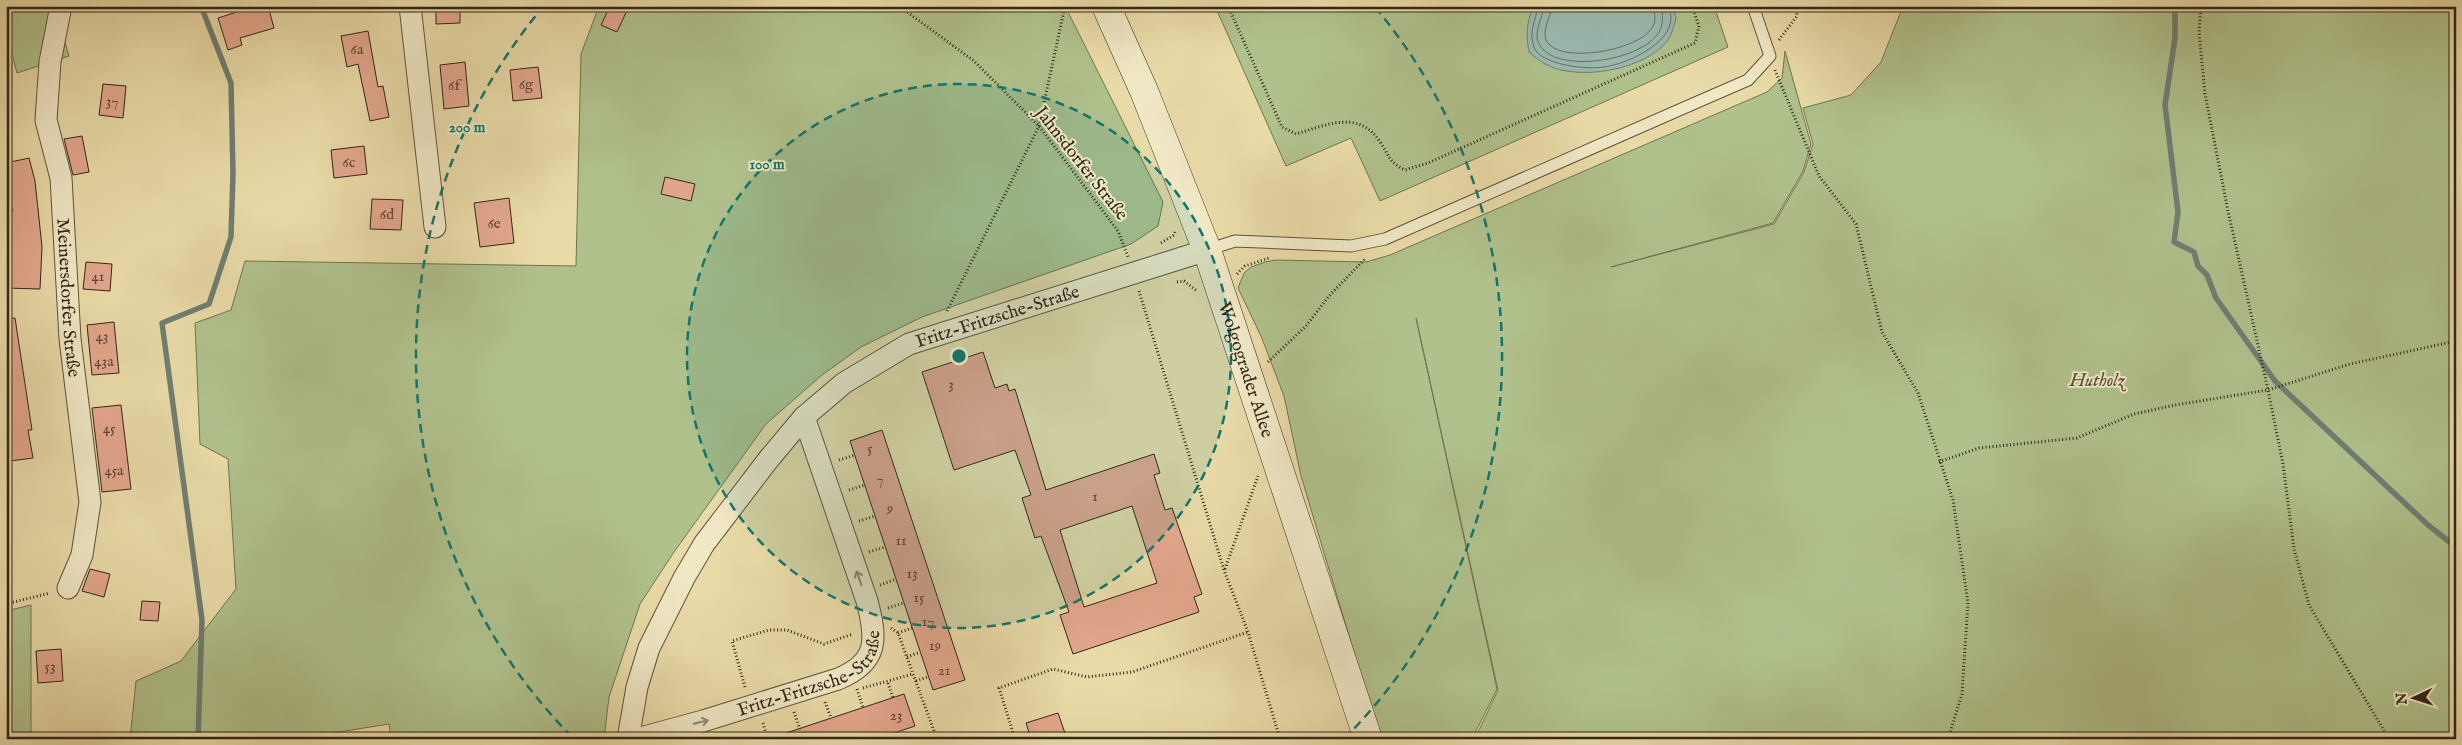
<svg xmlns="http://www.w3.org/2000/svg" width="2462" height="745" viewBox="0 0 2462 745" font-family="'IM FELL English',serif">
  <style>
    .green { fill: #b0c18c; stroke: #707452 }
    .water { fill: #9ab9b0; stroke: #707e74 }
    .lines { fill: none; stroke-linecap: round; stroke-linejoin: round }
    .shore { stroke: #667064; stroke-width: 1 }
    .stream { stroke: #707e74; stroke-width: 5.5 }
    .building { fill: #e3a78d; stroke: #312619; fill-rule: evenodd }
    .service-casing { stroke: #5f533d; stroke-width: 13 }
    .minor-casing { stroke: #5f533d; stroke-width: 23 }
    .secondary-casing { stroke: #312619; stroke-width: 29 }
    .path { stroke: #312619; stroke-width: 3; stroke-dasharray: 1 2.5; stroke-linecap: butt }
    .service { stroke: #f1e8c6; stroke-width: 11 }
    .minor { stroke: #f1e8c6; stroke-width: 21 }
    .secondary { stroke: #f1e8c6; stroke-width: 28 }
    .oneway { stroke: #918770 }
    .ring { fill: none; stroke: #0f766e; stroke-width: 2.5; stroke-dasharray: 9 6 }
    .labels { text-anchor: middle; stroke-width: 4; stroke-linejoin: round; paint-order: stroke }
    .number-label { font-size: 15px; fill: #5e4636 }
    .street-label { font-size: 18px; fill: #312619; stroke: #f1e8c6 }
    .park-label { font-size: 18px; font-style: italic; fill: #514d36; stroke: #f1e8c6 }
    .centre { fill: #0f766e; stroke: #f1e8c6; stroke-width: 2.5 }
    .ring-label { font-size: 15px; text-anchor: middle; font-weight: bold; fill: #0f766e; stroke: #f1e8c6; stroke-width: 4; stroke-linejoin: round; paint-order: stroke }
  </style>
  <rect width="100%" height="100%" fill="#e9dba8"/>
  <filter id="stains"><feTurbulence type="fractalNoise" baseFrequency=".004" numOctaves="4"/><feColorMatrix values="0 0 0 0 .2 0 0 0 0 .09 0 0 0 0 .02 0 0 0 .5 -.17"/></filter>
  <radialGradient id="worn" r=".72"><stop offset=".6" stop-color="#630" stop-opacity="0"/><stop offset="1" stop-color="#630" stop-opacity=".3"/></radialGradient>
  <path class="green" d="M 6,6 L 63,6 L 56,13 L 69,56 L 17,73 L 6,32 Z
    M 599,6 L 1065,6 L 1163,202 L 1158,226 L 1131,244 L 922,317 L 861,347 L 822,375 L 766,424 L 674,552 L 640,604 L 609,697 L 604,739 L 391,739 L 389,724 L 333,733 L 333,739 L 130,739 L 136,681 L 181,661 L 236,589 L 228,459 L 200,444 L 195,323 L 231,310 L 245,261 L 576,266 L 581,54 Z
    M 1215,6 L 1714,6 L 1728,47 L 1380,201 L 1351,138 L 1286,166 Z
    M 1903,6 L 2456,6 L 2456,739 L 1475,739 L 1498,690 L 1416,318 L 1497,689 L 1472,739 L 1380,739 L 1301,476 L 1284,396 L 1261,336 L 1238,288 L 1244,273 L 1251,267 L 1265,262 L 1276,260 L 1366,262 L 1390,255 L 1767,92 L 1782,78 L 1785,51 L 1811,144 L 1803,171 L 1773,223 L 1611,267 L 1774,224 L 1804,172 L 1813,144 L 1803,108 L 1851,95 L 1881,62 Z
    M 31,605 L 31,739 L 6,739 L 6,611 Z"/>
  <path class="water" d="M 1534,6 L 1672,6 L 1676,18 C 1674,25 1672,34 1668,40 C 1646,70 1577,82 1545,64 C 1539,61 1534,56 1529,52 C 1526,35 1526,22 1534,6 Z"/>
  <g class="lines">
    <path class="shore" d="M 1538,6 C 1536,20 1528,32 1534,47 C 1540,65 1588,70 1604,67 C 1626,64 1672,44 1671,17 C 1671,14 1668,10 1668,6
      M 1544,6 C 1543,18 1531,35 1541,47 C 1561,74 1643,60 1659,32 C 1664,22 1662,17 1662,6
      M 1552,6 C 1551,17 1542,29 1546,40 C 1557,65 1638,51 1652,28 C 1657,20 1654,15 1654,6"/>
    <path class="stream" d="M 2175,6 L 2175,38 L 2165,105 L 2178,212 L 2174,242 L 2194,252 L 2198,266 L 2207,275 L 2216,298 L 2275,381 L 2428,525 L 2456,547
      M 198,739 L 202,620 L 162,323 L 209,304 L 231,237 L 233,173 L 231,83 L 201,6"/>
  </g>
  <path class="building" d="M 256,6 L 268,6 L 274,28 L 240,38 L 242,45 L 228,50 L 218,18 Z
    M 436,6 L 460,6 L 460,23 L 436,24 Z
    M 610,6 L 629,6 L 617,32 L 601,25 Z
    M 368,31 L 378,87 L 383,86 L 389,117 L 370,121 L 358,64 L 347,67 L 341,36 Z
    M 465,62 L 469,106 L 444,109 L 440,65 Z
    M 538,67 L 542,98 L 513,101 L 510,70 Z
    M 103,84 L 126,86 L 123,118 L 99,115 Z
    M 82,136 L 89,172 L 73,175 L 64,139 Z
    M 364,146 L 367,174 L 334,178 L 331,150 Z
    M 29,158 L 35,181 L 42,247 L 40,289 L 6,288 L 6,212 L 13,211 L 6,182 L 6,163 Z
    M 665,177 L 695,184 L 691,201 L 661,194 Z
    M 509,198 L 514,243 L 480,247 L 474,203 Z
    M 372,199 L 403,200 L 401,230 L 370,229 Z
    M 86,262 L 112,264 L 110,291 L 83,289 Z
    M 15,318 L 32,430 L 28,430 L 33,458 L 10,461 L 6,437 L 6,319 Z
    M 114,322 L 119,373 L 92,375 L 87,325 Z
    M 983,352 L 995,388 L 1007,384 L 1009,391 L 1015,389 L 1046,490 L 1154,454 L 1160,473 L 1154,475 L 1165,510 L 1172,508 L 1202,594 L 1194,597 L 1199,612 L 1073,654 L 1060,615 L 1069,612 L 1041,536 L 1035,538 L 1030,523 L 1022,498 L 1031,495 L 1015,450 L 954,470 L 922,372 ZM 1132,506 L 1157,583 L 1084,607 L 1060,530 Z
    M 121,405 L 131,489 L 102,492 L 92,408 Z
    M 882,430 L 965,680 L 933,690 L 850,441 Z
    M 90,569 L 110,574 L 104,597 L 82,591 Z
    M 142,601 L 160,602 L 158,621 L 140,620 Z
    M 61,649 L 63,681 L 38,683 L 36,651 Z
    M 904,694 L 915,726 L 877,739 L 777,739 L 777,736 Z
    M 1058,713 L 1067,739 L 1031,739 L 1026,723 Z"/>
  <g class="lines">
    <g class="service-casing">
      <path id="service" d="M 1207,250 L 1235,241 L 1351,246 L 1385,239 L 1702,100 L 1748,80 L 1770,56 L 1753,6"/>
    </g>
    <g class="minor-casing">
      <g id="minor">
        <path id="s1" d="M 61,6 L 50,62 L 46,120 L 61,178 L 70,339 L 90,502 L 82,555 L 68,588"/>
        <path d="M 410,6 L 435,227"/>
        <path id="s2" d="M 628,739 L 637,687 L 649,648 L 684,578 L 704,544 L 768,460 L 804,417 L 844,383 L 909,344 L 1207,250"/>
        <path id="s3" d="M 637,739 L 703,721 L 838,679 C 879,662 877,639 867,601 L 804,417"/>
      </g>
    </g>
    <g class="secondary-casing">
      <g id="secondary">
        <path id="s4" d="M 1106,6 L 1144,91 L 1207,250 L 1368,739"/>
      </g>
    </g>
    <path class="path" d="M 899,6 L 974,61 L 1039,126 L 1118,231 L 1128,257
      M 1228,6 L 1282,127 L 1296,134 C 1326,125 1359,109 1380,142 C 1390,156 1388,162 1405,170 L 1428,163 L 1695,43 L 1699,26 L 1692,6
      M 2201,6 L 2199,32 L 2205,94 L 2228,211 L 2268,390 L 2283,464 L 2294,549 L 2309,605 L 2389,739
      M 1779,40 L 1797,16 L 1796,6
      M 1775,70 L 1819,176 L 1856,224 L 1882,332 L 1918,393 L 1953,500 L 1968,603 L 1962,694 L 1948,739
      M 1161,243 L 1174,235 L 1175,232
      M 1237,274 L 1245,266 L 1269,258
      M 1177,282 L 1184,281 L 1197,291
      M 1139,291 L 1224,570 L 1248,632 L 1280,739
      M 947,311 L 1039,126 L 1065,6
      M 1268,362 L 1306,326 L 1329,296 L 1365,259
      M 839,460 L 855,455
      M 1939,462 L 1979,448 L 2077,438 L 2134,414 L 2175,405 L 2268,390 L 2350,364 L 2456,341
      M 849,490 L 865,485
      M 859,521 L 875,516
      M 869,552 L 885,547
      M 1225,569 L 1258,476
      M 880,585 L 896,579
      M 6,604 L 50,593
      M 888,608 L 904,603
      M 891,628 L 898,633 L 937,739
      M 898,633 L 912,628
      M 907,657 L 920,652
      M 916,681 L 928,677
      M 888,683 L 893,698
      M 745,687 L 732,641 L 769,630 L 787,630 L 824,644 L 853,634
      M 863,688 L 913,674
      M 857,689 L 863,708
      M 825,702 L 831,718
      M 794,712 L 800,729
      M 763,723 L 768,739
      M 1015,739 L 999,688 L 1053,669 L 1087,677 L 1132,672 L 1248,632"/>
    <use href="#service" class="service"/>
    <use href="#minor" class="minor"/>
    <use href="#secondary" class="secondary"/>
  </g>
  <defs><path id="oneway-shaft" d="M-6 0H5M1.5-3L5.5 0L1.5 3" fill="none" stroke-width="1.6" stroke-linecap="round" stroke-linejoin="round" transform="scale(1.25)"/></defs>
  <g class="oneway">
    <use href="#oneway-shaft" transform="translate(859 578) rotate(-109)"/>
    <use href="#oneway-shaft" transform="translate(701 722) rotate(-14)"/>
  </g>
  <circle cx="959" cy="356" r="272" fill="#0f766e" fill-opacity=".12"/>
  <g class="ring">
    <circle cx="959" cy="356" r="272"/>
    <path d="M572 737A543 543 0 0 1 543 7M1375 7A543 543 0 0 1 1346 737"/>
  </g>
  <g class="labels">
    <g class="number-label">
      <text x="357" y="54">6a</text>
      <text x="526" y="89">6g</text>
      <text x="454" y="90">6f</text>
      <text x="112" y="106">37</text>
      <text x="349" y="167">6c</text>
      <text x="387" y="219">6d</text>
      <text x="494" y="228">6e</text>
      <text x="98" y="281">41</text>
      <text x="102" y="341">43</text>
      <text x="104" y="366">43a</text>
      <text x="951" y="389">3</text>
      <text x="109" y="433">45</text>
      <text x="870" y="453">5</text>
      <text x="114" y="475">45a</text>
      <text x="880" y="484">7</text>
      <text x="1095" y="501">1</text>
      <text x="890" y="513">9</text>
      <text x="901" y="545">11</text>
      <text x="912" y="578">13</text>
      <text x="919" y="602">15</text>
      <text x="928" y="626">17</text>
      <text x="935" y="650">19</text>
      <text x="50" y="671">53</text>
      <text x="944" y="675">21</text>
      <text x="896" y="720">23</text>
    </g>
    <g class="street-label">
      <text transform="translate(1082 163) rotate(52)" y="6">Jahnsdorfer Straße</text>
      <text dy="6" stroke="none"><textPath href="#s1" startOffset="295">Meinersdorfer Straße</textPath></text>
      <text dy="6" stroke="none"><textPath href="#s2" startOffset="594">Fritz-Fritzsche-Straße</textPath></text>
      <text dy="6" stroke="none"><textPath href="#s4" startOffset="390">Wolgograder Allee</textPath></text>
      <text dy="6" stroke="none"><textPath href="#s3" startOffset="190">Fritz-Fritzsche-Straße</textPath></text>
    </g>
    <g class="park-label">
      <text x="2097" y="386">Hutholz</text>
    </g>
  </g>
  <circle cx="959" cy="356" r="8" class="centre"/>
  <g class="ring-label">
    <text x="467" y="132">200 m</text>
    <text x="767" y="169">100 m</text>
  </g>
  <rect width="2462" height="745" fill="none" stroke="#e9dba8" stroke-width="25"/>
  <rect x="8" y="8" width="2447" height="730" fill="none" stroke="#312619" stroke-width="2.5"/>
  <rect x="12" y="12" width="2437" height="720" fill="none" stroke="#312619"/>
  <g transform="translate(2414 698) rotate(266)" stroke="#f1e8c6" stroke-width="4" paint-order="stroke">
  <path d="M0-4L9 19L0 12L-9 19Z" fill="#312619"/>
  <text y="-8" font-size="14" font-weight="bold" text-anchor="middle" fill="#312619">N</text>
  </g>
  <rect width="100%" height="100%" filter="url(#stains)"/>
  <rect width="100%" height="100%" fill="url(#worn)"/>
</svg>
